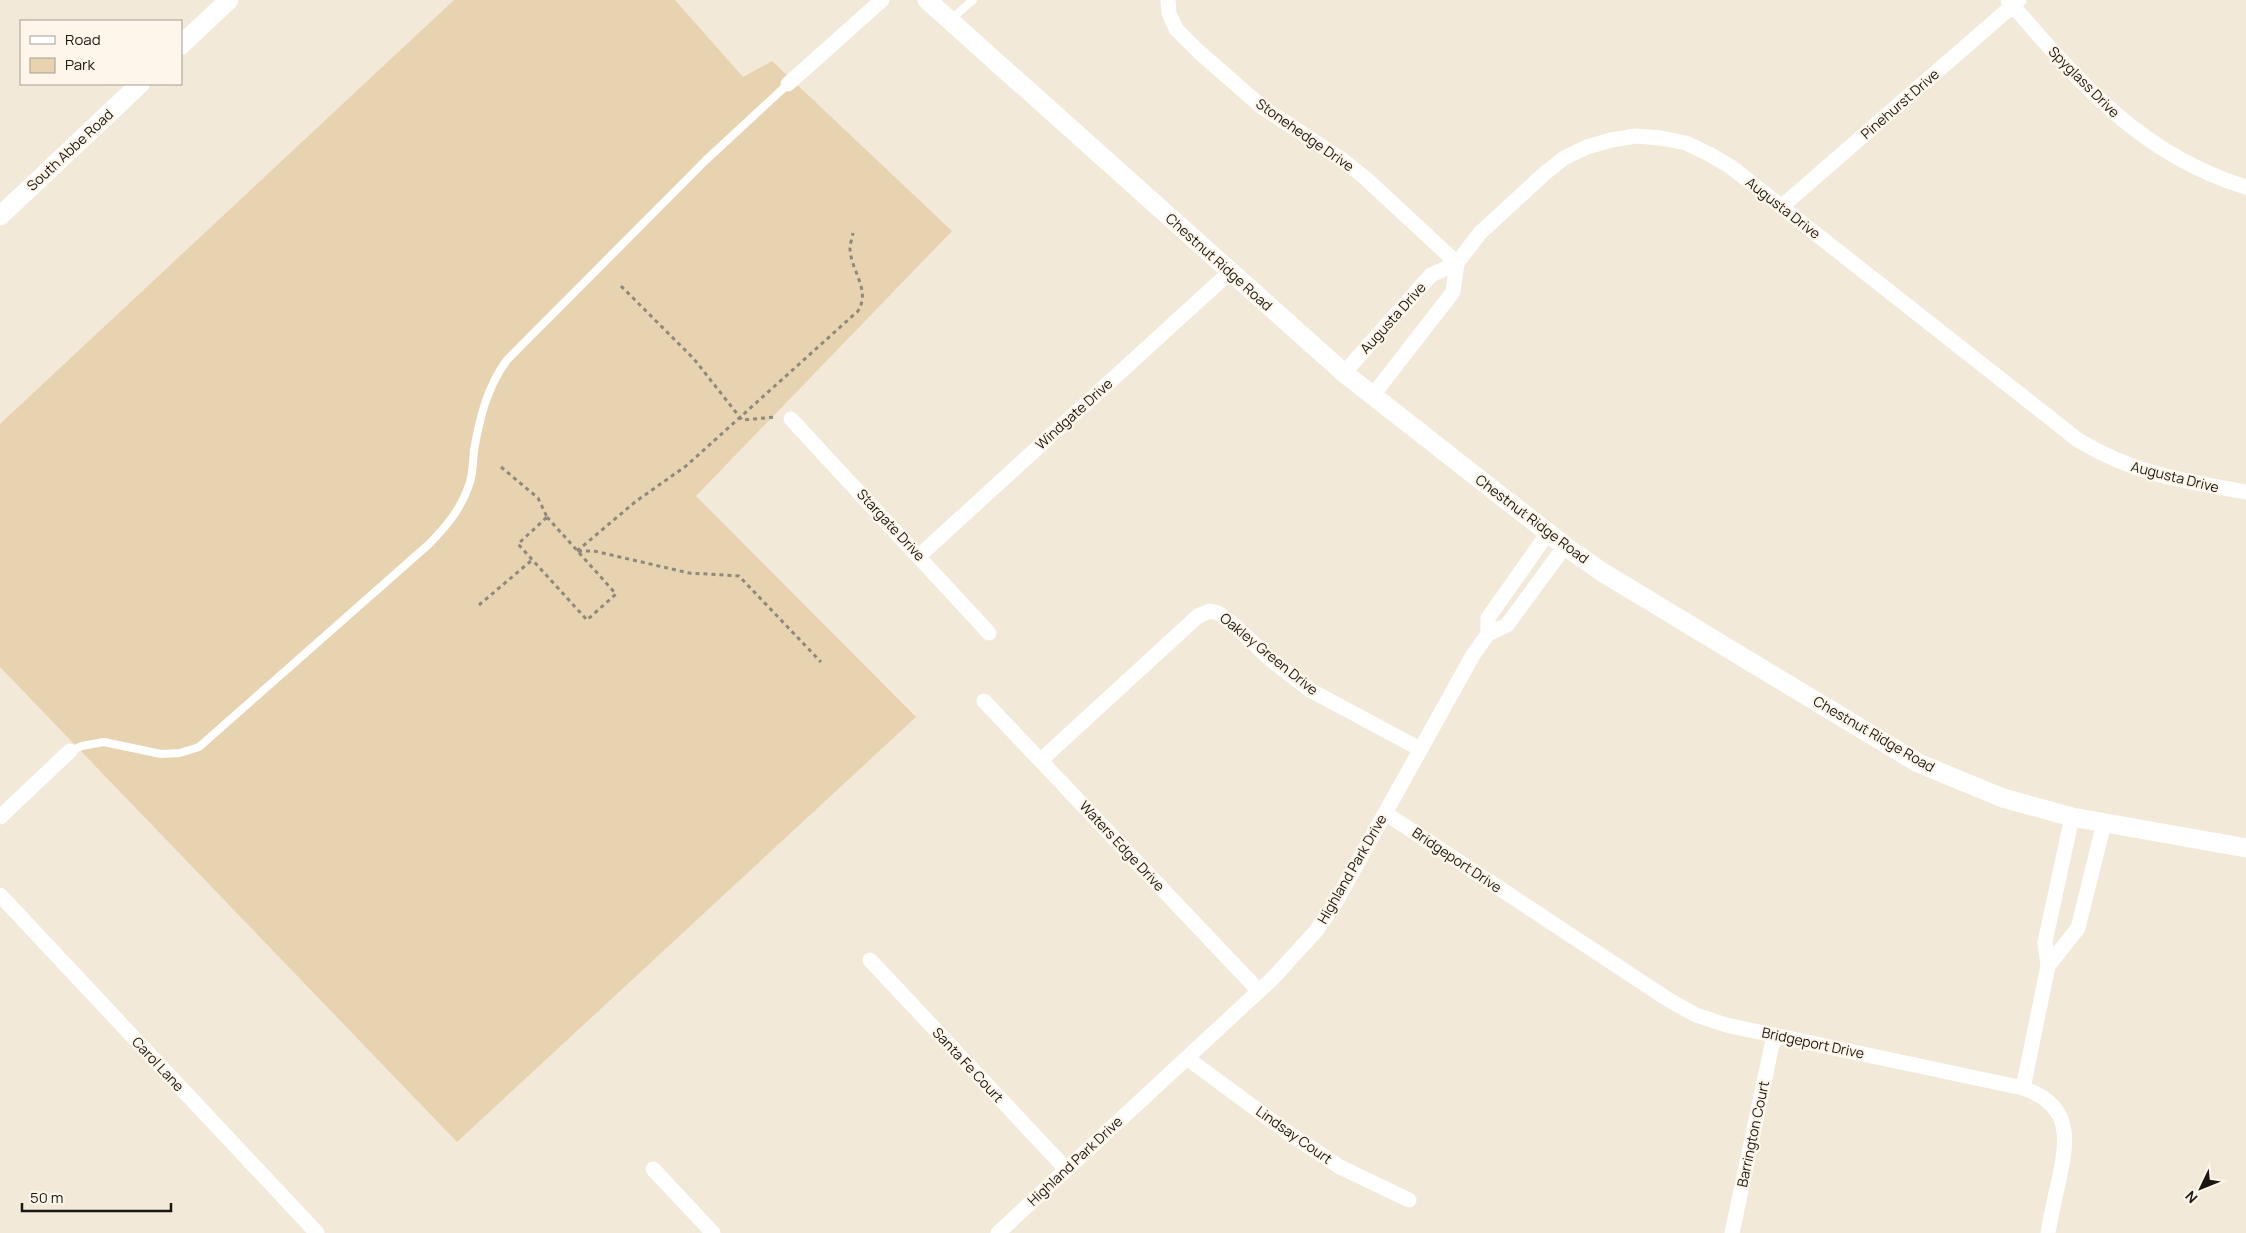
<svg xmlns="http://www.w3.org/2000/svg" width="2246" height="1233" viewBox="0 0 2246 1233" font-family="Manrope,sans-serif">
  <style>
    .green { fill: #e8d3b1 }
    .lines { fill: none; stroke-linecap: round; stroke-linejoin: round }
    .path { stroke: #8e887d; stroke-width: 3; stroke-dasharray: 4 4; stroke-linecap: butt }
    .service { stroke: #fff; stroke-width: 8 }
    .minor { stroke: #fff; stroke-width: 15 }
    .tertiary { stroke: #fff; stroke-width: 19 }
    .labels { text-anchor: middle; stroke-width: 4.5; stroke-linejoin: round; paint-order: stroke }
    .street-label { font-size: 14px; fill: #1a1712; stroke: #fef6ea }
  </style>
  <rect width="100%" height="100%" fill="#f2e9d9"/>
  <path class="green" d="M 454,0 L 675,0 L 743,77 L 772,61 L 952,231 L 696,496 L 916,717 L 457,1142 L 0,667 L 0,424 Z"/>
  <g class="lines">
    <path class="path" d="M 621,286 L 694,359 L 742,420 L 776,417
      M 501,467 L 538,498 L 547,517
      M 547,517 L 616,594 L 587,620 L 518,544 Z
      M 577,551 L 635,502 L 686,466 L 858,311 C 871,290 851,271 850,249 C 850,244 852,238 853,233
      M 578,551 L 594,551 L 689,573 L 739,576 L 821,662
      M 479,605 L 532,560"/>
    <path class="service" d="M 950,20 L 973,0
      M 70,751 L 82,746 L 104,742 L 161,754 L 180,753 L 199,747 L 428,545 C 446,527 461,509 469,485 C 473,474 473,461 474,450 C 480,417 487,387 507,360 L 706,160 L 788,84"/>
    <path class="minor" d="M 1168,0 L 1169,13 L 1176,29 L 1198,51 L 1262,107 L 1344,161 L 1364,177 L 1457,263
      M 2008,0 C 2077,80 2140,155 2246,187
      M 788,84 L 882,0
      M 1781,207 L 2019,0
      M 1344,373 L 1431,275 L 1457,263 L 1480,233 L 1544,174 L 1564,158 L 1587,147 L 1611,140 L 1636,136 L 1661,138 L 1686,143 L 1709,154 L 1731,167 L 2078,440 C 2134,474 2183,481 2246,492
      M 1373,395 L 1453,292 L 1457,263
      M 791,419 L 989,633
      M 919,556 L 1230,272
      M 1488,634 L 1488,618 L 1548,533
      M 984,701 L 1259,991
      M 1041,760 L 1198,616 L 1210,611 L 1218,613 L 1234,625 L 1270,659 L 1310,690 L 1420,749
      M 1385,813 L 1669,1000 L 1696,1015 L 1726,1025 L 2023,1088 C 2072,1105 2068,1137 2059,1180 C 2055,1197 2051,1215 2048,1233
      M 0,817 L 70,751
      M 0,895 L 317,1233
      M 870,960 L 1066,1169
      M 2048,966 L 2078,928 L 2104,823
      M 1187,1058 L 1287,1132 L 1340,1167 L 1409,1200
      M 2023,1088 L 2048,966 L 2045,942 L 2072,817
      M 653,1169 L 713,1233
      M 998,1233 L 1273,978 L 1316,931 L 1334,905 L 1473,655 L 1488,634 L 1507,625 L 1565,546
      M 1732,1233 L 1774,1035"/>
    <path class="tertiary" d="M 927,0 L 1344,373 L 1565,546 L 1602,572 L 1918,763 L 2003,798 L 2072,817 L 2246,848
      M 181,45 L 229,0
      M 0,216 L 140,84"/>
  </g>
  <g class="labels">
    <g class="street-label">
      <text transform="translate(2084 82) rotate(45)" y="5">Spyglass Drive</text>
      <text transform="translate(1900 104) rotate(-41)" y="5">Pinehurst Drive</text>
      <text transform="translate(1305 135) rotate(35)" y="5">Stonehedge Drive</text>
      <text transform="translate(70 150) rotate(-43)" y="5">South Abbe Road</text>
      <text transform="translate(1783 208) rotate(38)" y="5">Augusta Drive</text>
      <text transform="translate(1219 262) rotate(42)" y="5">Chestnut Ridge Road</text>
      <text transform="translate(1393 318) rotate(-48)" y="5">Augusta Drive</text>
      <text transform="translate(1074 414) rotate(-42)" y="5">Windgate Drive</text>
      <text transform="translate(2175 477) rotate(14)" y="5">Augusta Drive</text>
      <text transform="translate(1532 519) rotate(37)" y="5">Chestnut Ridge Road</text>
      <text transform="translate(891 525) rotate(47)" y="5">Stargate Drive</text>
      <text transform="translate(1269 654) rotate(39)" y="5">Oakley Green Drive</text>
      <text transform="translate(1874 734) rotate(30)" y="5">Chestnut Ridge Road</text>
      <text transform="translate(1122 846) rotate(47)" y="5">Waters Edge Drive</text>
      <text transform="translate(1457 860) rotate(34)" y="5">Bridgeport Drive</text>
      <text transform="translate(1352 869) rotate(-60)" y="5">Highland Park Drive</text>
      <text transform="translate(1813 1043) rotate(12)" y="5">Bridgeport Drive</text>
      <text transform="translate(158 1064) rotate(47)" y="5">Carol Lane</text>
      <text transform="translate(968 1065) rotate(47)" y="5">Santa Fe Court</text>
      <text transform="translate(1753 1134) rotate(-78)" y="5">Barrington Court</text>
      <text transform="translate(1294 1135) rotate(35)" y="5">Lindsay Court</text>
      <text transform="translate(1075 1161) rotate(-43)" y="5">Highland Park Drive</text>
    </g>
  </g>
  <rect x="20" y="20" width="162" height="65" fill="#fef6ea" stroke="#a39d94"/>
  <rect x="30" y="36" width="25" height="8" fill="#ffffff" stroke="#a39d94"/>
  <text x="65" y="45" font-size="15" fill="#1a1712">Road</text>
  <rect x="30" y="58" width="25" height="15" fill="#e8d3b1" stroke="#a39d94"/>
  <text x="65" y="70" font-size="15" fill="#1a1712">Park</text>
  <g transform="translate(2201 1188) rotate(227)" stroke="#fef6ea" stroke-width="4" paint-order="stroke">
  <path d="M0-4L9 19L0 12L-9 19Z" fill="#1a1712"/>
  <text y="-8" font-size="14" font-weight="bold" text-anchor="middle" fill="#1a1712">N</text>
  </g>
  <path d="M22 1203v8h149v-8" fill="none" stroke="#1a1712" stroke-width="2.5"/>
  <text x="30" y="1203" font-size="15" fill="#1a1712" stroke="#fef6ea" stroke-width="4" paint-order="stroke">50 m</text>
</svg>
